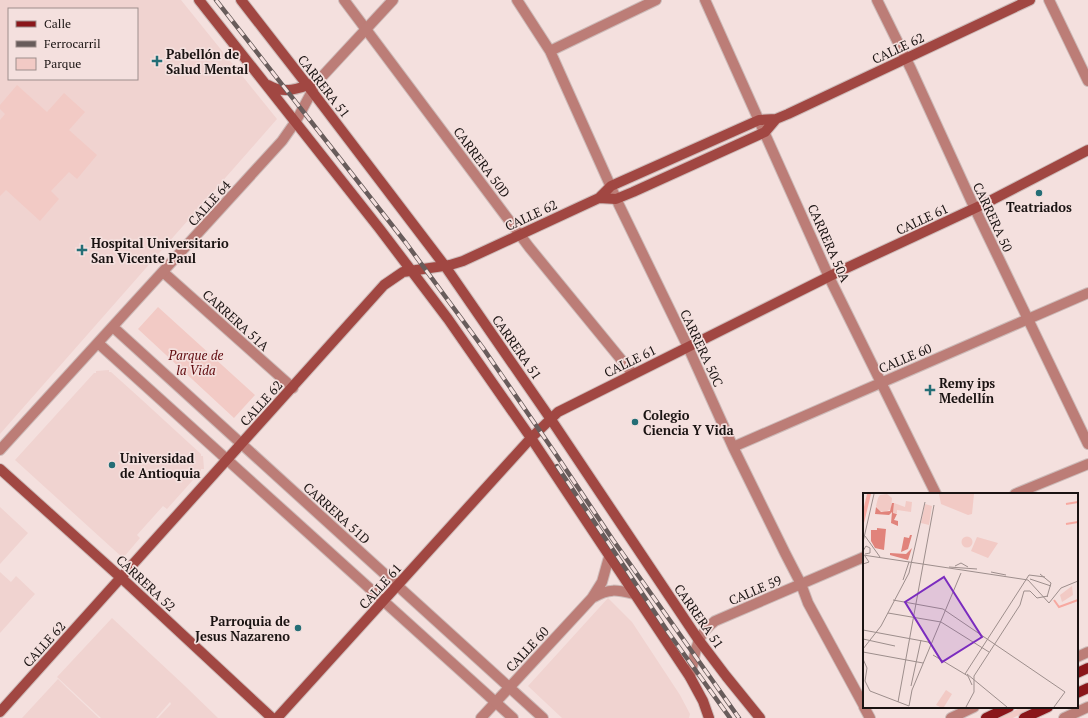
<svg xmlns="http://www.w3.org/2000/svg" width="1088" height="718" viewBox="0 0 1088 718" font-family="'PT Serif',serif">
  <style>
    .built { fill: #f0d3d0; fill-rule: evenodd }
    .green { fill: #f2cac5 }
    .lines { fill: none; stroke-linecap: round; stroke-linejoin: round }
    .minor-casing { stroke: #cdbbb9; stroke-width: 12 }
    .tertiary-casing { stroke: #cdbbb9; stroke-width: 12 }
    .secondary-casing { stroke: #cdbbb9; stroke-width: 12 }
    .primary-casing { stroke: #cdbbb9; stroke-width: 12 }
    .minor { stroke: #bc7d77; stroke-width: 10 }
    .tertiary { stroke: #bc7d77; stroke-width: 10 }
    .secondary { stroke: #a14742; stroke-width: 10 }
    .primary { stroke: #8a161a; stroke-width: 10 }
    .rail-casing { stroke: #685c5b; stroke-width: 4.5 }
    .rail { stroke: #f4e0de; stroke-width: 3; stroke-dasharray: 9; stroke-linecap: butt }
    .poi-dot { fill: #246e76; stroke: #f4e0de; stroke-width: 1.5 }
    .labels { text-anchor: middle; stroke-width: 3.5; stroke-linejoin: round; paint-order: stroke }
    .street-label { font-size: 13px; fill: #1a1312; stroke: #f4e0de }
    .poi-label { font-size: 13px; font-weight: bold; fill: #1a1312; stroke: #f4e0de; text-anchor: start }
    .park-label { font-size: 13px; font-style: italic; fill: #600a0e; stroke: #f4e0de }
    .inset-river { fill: none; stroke: #f7a9a1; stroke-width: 2 }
    .inset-road { fill: none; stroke: #9d8e8c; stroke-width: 1 }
    .view { fill: #7b2cbf; fill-opacity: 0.15; stroke: #7b2cbf; stroke-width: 2 }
    .inset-edge { fill: none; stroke: #1a1312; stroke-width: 2 }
  </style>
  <rect width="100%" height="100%" fill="#f4e0de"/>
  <path class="built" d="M 0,0 L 181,0 L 277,119 L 0,434 ZM 9,9 L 137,9 L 137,79 L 9,79 Z
    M 109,370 L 109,372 L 111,372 L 141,399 L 201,454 L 201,456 L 203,456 L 204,469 L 201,469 L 201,471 L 167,509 L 163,506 L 137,535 L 140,538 L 123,558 L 15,460 L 94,373 L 96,373 L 96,371 Z
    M 0,507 L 28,533 L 0,564 Z
    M 0,572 L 11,582 L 16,576 L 35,594 L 0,633 Z
    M 608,598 L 632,622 L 680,695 L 690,714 L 689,718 L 562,718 L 528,686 Z
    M 112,618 L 185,686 L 218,718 L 158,718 L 171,704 L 170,702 L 156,718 L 101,718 L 57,677 Z
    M 58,679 L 66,687 L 99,718 L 22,718 Z"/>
  <path class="green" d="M 17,85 L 47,112 L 64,93 L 85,112 L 69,130 L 97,155 L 77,179 L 69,172 L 51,191 L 59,199 L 40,221 L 6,190 L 0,196 L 0,120 L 5,114 L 0,109 L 0,105 Z
    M 158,307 L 255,395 L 234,418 L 138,329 Z
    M 1022,707 L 1036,707 L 1013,718 L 999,718 Z"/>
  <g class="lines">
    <g class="minor-casing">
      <path id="minor" d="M 344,0 L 529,247 L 633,374
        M 517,0 L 550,51 L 619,205 L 688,347 L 733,447 L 785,553 L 801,584 L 808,603 L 864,706
        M 705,0 L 829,277 L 936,494
        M 550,51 L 656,0
        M 163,272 L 293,388
        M 733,447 L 1088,293
        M 594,597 C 609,588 617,590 634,594
        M 864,707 L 870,718
        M 481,718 L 592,598 L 602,582 L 609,557"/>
    </g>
    <g class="tertiary-casing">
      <path id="tertiary" d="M 877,0 L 911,69 L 975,209 L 1088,444
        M 1049,0 L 1088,81
        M 113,327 L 543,718
        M 98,343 L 513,718
        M 0,450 L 282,141 L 296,121 L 317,82 L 393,0
        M 1015,494 L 1088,464
        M 1077,657 L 1088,652
        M 690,677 C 696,653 694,637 715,621 L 864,557
        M 951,718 L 974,707
        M 1064,718 L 1088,707"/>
    </g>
    <g class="secondary-casing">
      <path id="secondary" d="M 199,0 L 379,228 L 448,319 L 531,438 L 690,677 L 703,701 L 709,718
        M 241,0 L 308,86 L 445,266 L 550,418 L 698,639 L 726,676 L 760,718
        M 268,85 C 284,95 301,88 317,82
        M 599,198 L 616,199 L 633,192 L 765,132 L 776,119
        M 0,469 L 128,584 L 272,718
        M 0,712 L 384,285 L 403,272 L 450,265 L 463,261 L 599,198 L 611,186 L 759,120 L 776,119 L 788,114 L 1030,0
        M 277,718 L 531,438 L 558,412 L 840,271 L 986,203 L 1088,150"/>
    </g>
    <g class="primary-casing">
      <path id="primary" d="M 1077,673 L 1088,668
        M 1077,693 L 1088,688
        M 986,718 L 1009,707
        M 1024,718 L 1048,707"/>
    </g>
    <use href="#minor" class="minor"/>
    <use href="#tertiary" class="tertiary"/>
    <use href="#secondary" class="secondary"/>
    <use href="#primary" class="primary"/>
    <g class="rail-casing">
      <path id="rail" d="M 216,0 L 406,243 L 483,348 L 555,453 L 613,540 L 739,718
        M 557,466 L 668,632 L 730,718"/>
    </g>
    <use href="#rail" class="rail"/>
  </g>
  <g class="poi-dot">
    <path d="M155 55h4v4h4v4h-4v4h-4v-4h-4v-4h4z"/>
    <circle cx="1039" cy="193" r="4"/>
    <path d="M80 244h4v4h4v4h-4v4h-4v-4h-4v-4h4z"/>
    <path d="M928 384h4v4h4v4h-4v4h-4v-4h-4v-4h4z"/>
    <circle cx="635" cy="422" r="4"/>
    <circle cx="112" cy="465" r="4"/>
    <circle cx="298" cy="628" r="4"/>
  </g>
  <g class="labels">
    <g class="street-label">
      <text transform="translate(898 48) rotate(-25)" y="5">CALLE 62</text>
      <text transform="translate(324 86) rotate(52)" y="5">CARRERA 51</text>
      <text transform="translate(482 162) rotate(53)" y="5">CARRERA 50D</text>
      <text transform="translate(209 203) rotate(-48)" y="5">CALLE 64</text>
      <text transform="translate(531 215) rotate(-25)" y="5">CALLE 62</text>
      <text transform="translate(993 217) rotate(65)" y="5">CARRERA 50</text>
      <text transform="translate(922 219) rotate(-25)" y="5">CALLE 61</text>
      <text transform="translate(829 243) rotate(66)" y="5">CARRERA 50A</text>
      <text transform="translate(236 320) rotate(42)" y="5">CARRERA 51A</text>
      <text transform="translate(517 347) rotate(55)" y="5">CARRERA 51</text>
      <text transform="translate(702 348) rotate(65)" y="5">CARRERA 50C</text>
      <text transform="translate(905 358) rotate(-23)" y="5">CALLE 60</text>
      <text transform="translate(630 361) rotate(-26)" y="5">CALLE 61</text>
      <text transform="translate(261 403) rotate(-48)" y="5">CALLE 62</text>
      <text transform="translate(337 513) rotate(42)" y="5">CARRERA 51D</text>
      <text transform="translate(146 583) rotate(43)" y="5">CARRERA 52</text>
      <text transform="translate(380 586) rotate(-48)" y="5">CALLE 61</text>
      <text transform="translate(755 590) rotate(-23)" y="5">CALLE 59</text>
      <text transform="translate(699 616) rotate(55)" y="5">CARRERA 51</text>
      <text transform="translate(44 644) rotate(-48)" y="5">CALLE 62</text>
      <text transform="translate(527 649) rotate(-47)" y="5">CALLE 60</text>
    </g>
    <g class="poi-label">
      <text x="166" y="59">Pabellón de<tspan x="166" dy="15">Salud Mental</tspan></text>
      <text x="1039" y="212" text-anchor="middle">Teatriados</text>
      <text x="91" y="248">Hospital Universitario<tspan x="91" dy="15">San Vicente Paul</tspan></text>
      <text x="939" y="388">Remy ips<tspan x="939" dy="15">Medellín</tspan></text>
      <text x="643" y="420">Colegio<tspan x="643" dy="15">Ciencia Y Vida</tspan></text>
      <text x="120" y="463">Universidad<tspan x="120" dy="15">de Antioquia</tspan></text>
      <text x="290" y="626" text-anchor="end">Parroquia de<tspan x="290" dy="15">Jesus Nazareno</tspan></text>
    </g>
    <g class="park-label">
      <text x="196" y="360">Parque de<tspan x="196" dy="15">la Vida</tspan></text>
    </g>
  </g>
  <g transform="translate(863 493)">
    <rect width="215" height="215" fill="#f4e0de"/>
    <path d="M 24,1 L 29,5 L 28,16 L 22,19 L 17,18 L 13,13 L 15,5 L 17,2 ZM 76,1 L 111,1 L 109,21 L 105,22 L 78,11 ZM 43,8 L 49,9 L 48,19 L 34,17 L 34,20 L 30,20 L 31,10 L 42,14 ZM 62,11 L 69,13 L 66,32 L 58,30 ZM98.5 49a5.5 5.5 0 1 1 11 0a5.5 5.5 0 1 1-11 0ZM 114,44 L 135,50 L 125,65 L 108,58 ZM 209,93 L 210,102 L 199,109 L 197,102 ZM 83,197 L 89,201 L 81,214 L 77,214 L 73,212 Z" fill="#f2cac5"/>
    <path d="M 29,10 L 31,10 L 30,20 L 34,21 L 31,27 L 35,28 L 35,33 L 28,30 L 29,19 L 26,22 L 12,21 L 13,14 L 18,19 L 27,18 ZM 14,35 L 23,36 L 21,57 L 12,55 L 8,48 L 8,37 L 14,37 ZM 47,42 L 49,42 L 45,56 L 38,59 L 41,44 L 46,45 ZM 49,55 L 45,67 L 27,62 L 27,60 L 43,61 Z" fill="#e1837b"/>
    <path d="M 4,1 L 8,1 L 0,34 L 0,18 Z" fill="#f7a9a1"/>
    <path class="inset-river" d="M 203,11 L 215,9M 203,31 L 215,29M 191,107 L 196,114 L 215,107"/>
    <path class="inset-road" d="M 2,43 L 17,64M 0,49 L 11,1M 0,58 L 3,53 L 7,55 L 7,60 L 2,61M 0,62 L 165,87 L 186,110 L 198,95 L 215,88M 0,71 L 6,69 L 2,63M 92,73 L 98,70 L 105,74M 86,74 L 114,76M 128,79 L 143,82M 177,81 L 188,90 L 184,104M 167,86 L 188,93M 40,87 L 46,69M 30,107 L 80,116 L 202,199 L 191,214M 25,120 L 78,129 L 126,159M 0,137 L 65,149 L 68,152M 0,146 L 32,153M 0,156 L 18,133 L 46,80 L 62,9M 0,159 L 60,170M 70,162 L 105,183 L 109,192M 0,166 L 4,175 L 2,188 L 7,198 L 46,213M 102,181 L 166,82 L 182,84M 104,181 L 144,214M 48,193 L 58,147M 35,209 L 71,12M 46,213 L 49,197 L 98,80M 103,214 L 111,199 L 111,183 L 157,112 L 161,98 L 167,98 L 174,105 L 185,103"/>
    <path class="view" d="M 81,84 L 119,144 L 79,169 L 42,109 Z"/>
    <rect width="215" height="215" class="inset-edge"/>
  </g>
  <rect x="8" y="8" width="130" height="72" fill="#f4e0de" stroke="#9d8e8c"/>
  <rect x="16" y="21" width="20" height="6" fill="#8a161a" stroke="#9d8e8c"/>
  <text x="44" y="28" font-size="12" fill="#1a1312">Calle</text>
  <rect x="16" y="41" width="20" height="6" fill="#685c5b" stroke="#9d8e8c"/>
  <text x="44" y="48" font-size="12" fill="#1a1312">Ferrocarril</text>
  <rect x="16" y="58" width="20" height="12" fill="#f2cac5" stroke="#9d8e8c"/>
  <text x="44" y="68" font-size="12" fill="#1a1312">Parque</text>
</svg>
